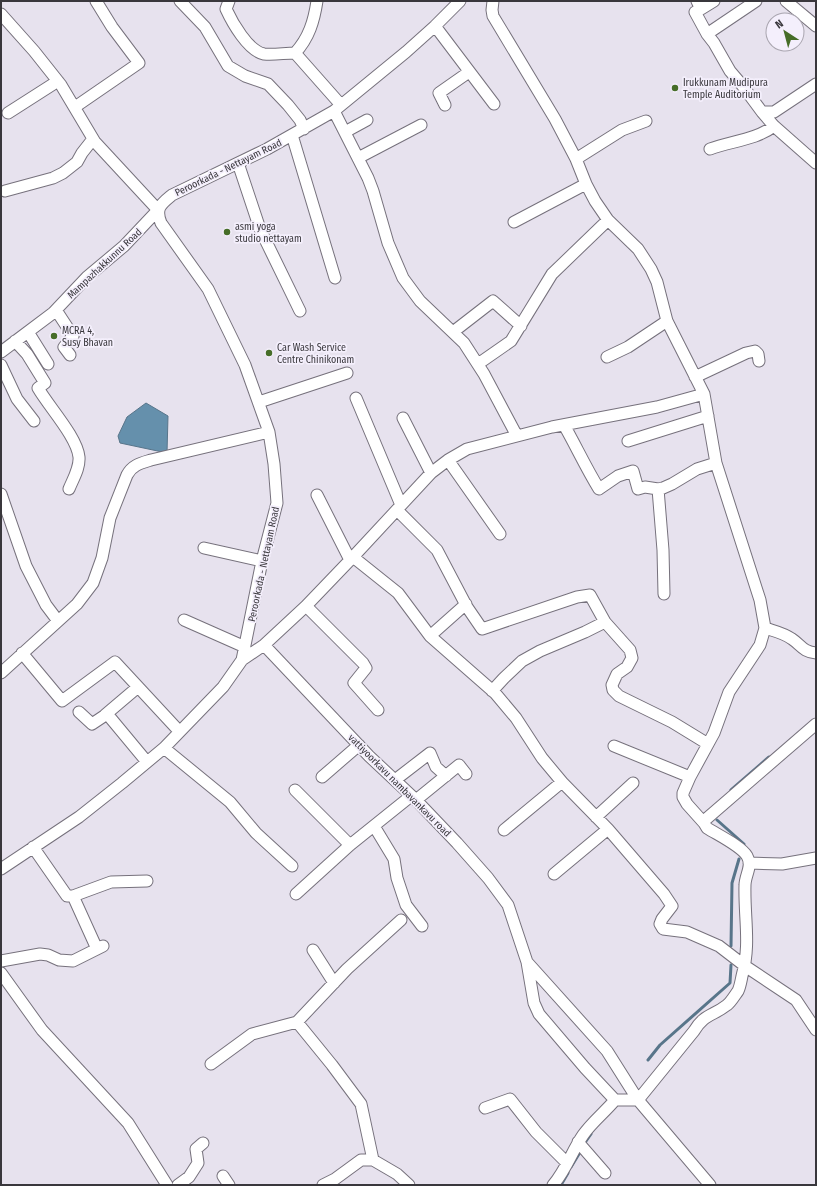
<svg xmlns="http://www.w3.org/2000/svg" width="817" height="1186" viewBox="0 0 817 1186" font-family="'Fira Sans Condensed',sans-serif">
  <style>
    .water { fill: #6590ac; stroke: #58758a }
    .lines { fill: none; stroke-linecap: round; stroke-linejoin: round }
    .stream { stroke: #58758a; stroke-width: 3 }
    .minor-casing { stroke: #76717c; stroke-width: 13 }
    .minor { stroke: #fff; stroke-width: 11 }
    .poi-dot { fill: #466d28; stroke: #f4effc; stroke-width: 1.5 }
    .labels { text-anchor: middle; stroke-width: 3.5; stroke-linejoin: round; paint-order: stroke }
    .poi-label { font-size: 10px; fill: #39373c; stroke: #f4effc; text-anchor: start }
    .street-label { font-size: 10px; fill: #39373c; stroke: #f4effc }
  </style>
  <rect width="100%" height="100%" fill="#e7e2ee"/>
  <path class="water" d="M 146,403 L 168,416 L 167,453 L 120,443 L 118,436 L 127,417 Z"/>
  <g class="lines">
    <path class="stream" d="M 731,790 L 769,757
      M 717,820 L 744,844
      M 731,946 L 732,883 L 739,859
      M 648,1060 L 660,1045 L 730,983 L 731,965
      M 584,1144 L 591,1134
      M 571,1167 L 582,1149
      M 561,1185 L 568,1173"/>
    <g class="minor-casing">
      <path id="minor" d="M 180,1 L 205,27 L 228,66 L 245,76 L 268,84 L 288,105 L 300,120 L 304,129
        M 229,1 L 226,9 C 232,22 248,51 264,54 C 274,55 285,53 295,53 L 341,105
        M 697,1 L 701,9 L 695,12 L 707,34 L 714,43 L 730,71 L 742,85 L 762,112 L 774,126 L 816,163
        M 786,1 L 816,26
        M 701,9 L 714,1
        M 1,14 L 34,51 L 61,85 L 95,142 L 158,210 L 124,246 L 87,277 L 53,313 L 1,352
        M 435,26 L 494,104
        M 707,34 L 756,1
        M 295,53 C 309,38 314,21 317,1
        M 445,105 L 439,93 L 469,72
        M 75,107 L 139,63 L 112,27 L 96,1
        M 334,111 L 368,178 L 373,191 L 388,243 L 403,278 L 420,301 L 464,343 L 484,374 L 517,436
        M 762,112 L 774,112 L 816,84
        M 8,113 L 58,81
        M 345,132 L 367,120
        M 292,135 L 335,278
        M 710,149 C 731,141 756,140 774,126
        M 358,158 L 421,125
        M 576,159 L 622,130 L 646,121
        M 238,163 L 260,229 L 300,311
        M 5,191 L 53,178 L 63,173 L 77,162 L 82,153 L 93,139
        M 514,222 L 586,184
        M 56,310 L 73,336 L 64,347 L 70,355
        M 28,332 L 48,364
        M 453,332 L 493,301 L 521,326
        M 15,341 L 27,354 L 45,383 L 38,388 C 49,407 77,437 79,457 C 80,468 73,479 69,489
        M 607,357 L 628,347 L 667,321
        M 478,364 L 511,341 L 552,274 L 608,220
        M 1,365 L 17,399 L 34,421
        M 695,377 L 746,353 L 755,351 L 758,354 L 759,361
        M 704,394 L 716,463 L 760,600 L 765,628 L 760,645 L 729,692 L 714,733 L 690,777 L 683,793 L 683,797 L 687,804 L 704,823
        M 356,398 L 401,505
        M 259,402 L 347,373
        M 403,418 L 431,473
        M 564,425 C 576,446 586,468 599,489 L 618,476 L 633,471 L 638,489 L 645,487 L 658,489 L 663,488 L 672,484 L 697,469 L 716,463
        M 628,441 L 708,416
        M 448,460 L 500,534
        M 658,489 L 663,550 L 664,594
        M 1,494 L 26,566 L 46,605 L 58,621
        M 317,495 L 350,560
        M 397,510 L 437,550 L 467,607 L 482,629 L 577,597 L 590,595 L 605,622
        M 204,548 L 262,561
        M 353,557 L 431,473 L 448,460 L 467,449 L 552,427 L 657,407 L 704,394 L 667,321 L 657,282 L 651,269 L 638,249 L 608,220 L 595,201 L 586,184 L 576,159 L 555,119 L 493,16 L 492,10 L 493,1
        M 306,606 L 363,663 L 366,668 L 354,683 L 378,710
        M 184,620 L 245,647
        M 765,628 C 774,631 784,633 792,639 C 801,645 803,652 816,653
        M 430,636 L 466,604
        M 264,645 L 306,606 L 353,557 L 398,593 L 430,636 L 495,693 L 516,718 L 542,758 L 562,782 L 608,829 L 664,894 L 672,906 L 662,919 L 660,924 L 663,929 L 687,932 L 719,946 L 745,966 L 796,1000 L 816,1030
        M 22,653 L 62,701 L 115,662 L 179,731
        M 242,660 L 264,645 L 369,756 L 416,800 L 457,843 L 488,878 L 508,905 L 527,962 L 534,1003 L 539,1014 L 585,1068 L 615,1100 C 605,1112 592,1122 583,1135 C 572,1151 566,1170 553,1185
        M 1,673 L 77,604 L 93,583 L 102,558 L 110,518 L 127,475 C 132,465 141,463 151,460 L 269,432
        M 492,691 L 504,678 L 522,661 L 540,651 L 585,632 L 605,622 L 630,650 L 632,658 L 627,667 L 617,674 L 612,685 L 613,690 L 619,696 L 672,722 L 708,744
        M 79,712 L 92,724 L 104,716 L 108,715 L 147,762
        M 105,715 L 138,687
        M 614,746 L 690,777
        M 164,748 L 230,802 L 256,833 L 292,866
        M 322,777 L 359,745
        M 395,780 L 430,753 L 436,767 L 446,776
        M 295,790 L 350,845
        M 416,800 L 459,765 L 466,774
        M 596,817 L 633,783
        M 374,826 L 394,859 L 397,878 L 406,905 L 422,926
        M 504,830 L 562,782
        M 33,847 L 67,896 L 73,896 L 111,882 L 147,881
        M 749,863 L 782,864 L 816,858
        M 1,869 L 79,817 L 122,783 L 164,748 L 223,687 L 242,660 L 262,561 L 277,503 L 274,464 L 269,432 L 245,365 L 208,289 L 161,223 C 155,208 161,204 172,195 L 267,149 L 334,111 L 406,52 L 435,26 L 460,1
        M 554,874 L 608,829
        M 296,894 L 350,845 L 411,796
        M 73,896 L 97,949
        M 313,950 L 334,983
        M 1,961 L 40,954 L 48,955 L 59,960 L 73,961 L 103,946
        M 527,962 L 607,1051 L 638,1100 L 710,1185
        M 1,973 L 42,1030 L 128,1123 L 167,1185
        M 211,1064 L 252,1034 L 297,1022
        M 615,1100 L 638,1100
        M 638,1100 L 694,1031 C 704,1014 713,1016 727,1005 C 731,1002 735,995 738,991 C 740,987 741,981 742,976 C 751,944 744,918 745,885 C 745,875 753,866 747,856 C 741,846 718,835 707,828 L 704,823 L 705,820 L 816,724
        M 485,1108 L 510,1099 L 536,1132 L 567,1163
        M 578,1142 L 605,1173
        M 373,1160 L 361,1104 L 332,1065 L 297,1022 L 347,969 L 401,920
        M 223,1176 L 229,1185
        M 178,1185 L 189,1177 L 198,1163 L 196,1149 L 203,1143
        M 323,1185 L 335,1179 L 361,1160 L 373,1160 L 397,1174 L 409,1185"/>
    </g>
    <use href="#minor" class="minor"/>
  </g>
  <g class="poi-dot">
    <circle cx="675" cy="88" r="4"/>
    <circle cx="227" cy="232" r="4"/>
    <circle cx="54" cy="336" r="4"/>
    <circle cx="269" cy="353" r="4"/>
  </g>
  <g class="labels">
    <g class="poi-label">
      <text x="683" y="86">Irukkunam Mudipura<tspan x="683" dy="12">Temple Auditorium</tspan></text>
      <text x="235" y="230">asmi yoga<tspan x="235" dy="12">studio nettayam</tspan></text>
      <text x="62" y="334">MCRA 4,<tspan x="62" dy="12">Susy Bhavan</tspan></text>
      <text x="277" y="351">Car Wash Service<tspan x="277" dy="12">Centre Chinikonam</tspan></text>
    </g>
    <g class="street-label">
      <text transform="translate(228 167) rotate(-26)" y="4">Peroorkada - Nettayam Road</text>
      <text transform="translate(104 263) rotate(-43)" y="4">Mampazhakkunnu Road</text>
      <text transform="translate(263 564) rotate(-78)" y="4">Peroorkada - Nettayam Road</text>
      <text transform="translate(400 785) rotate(45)" y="4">vattiyoorkavu nambavankavu road</text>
    </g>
  </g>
  <rect width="817" height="1186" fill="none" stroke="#39373c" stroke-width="4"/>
  <g transform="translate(785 32) rotate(324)"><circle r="19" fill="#f4effc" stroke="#a9a5af"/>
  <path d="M0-3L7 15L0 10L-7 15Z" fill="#466d28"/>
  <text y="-6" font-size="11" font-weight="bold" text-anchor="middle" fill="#39373c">N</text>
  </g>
</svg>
